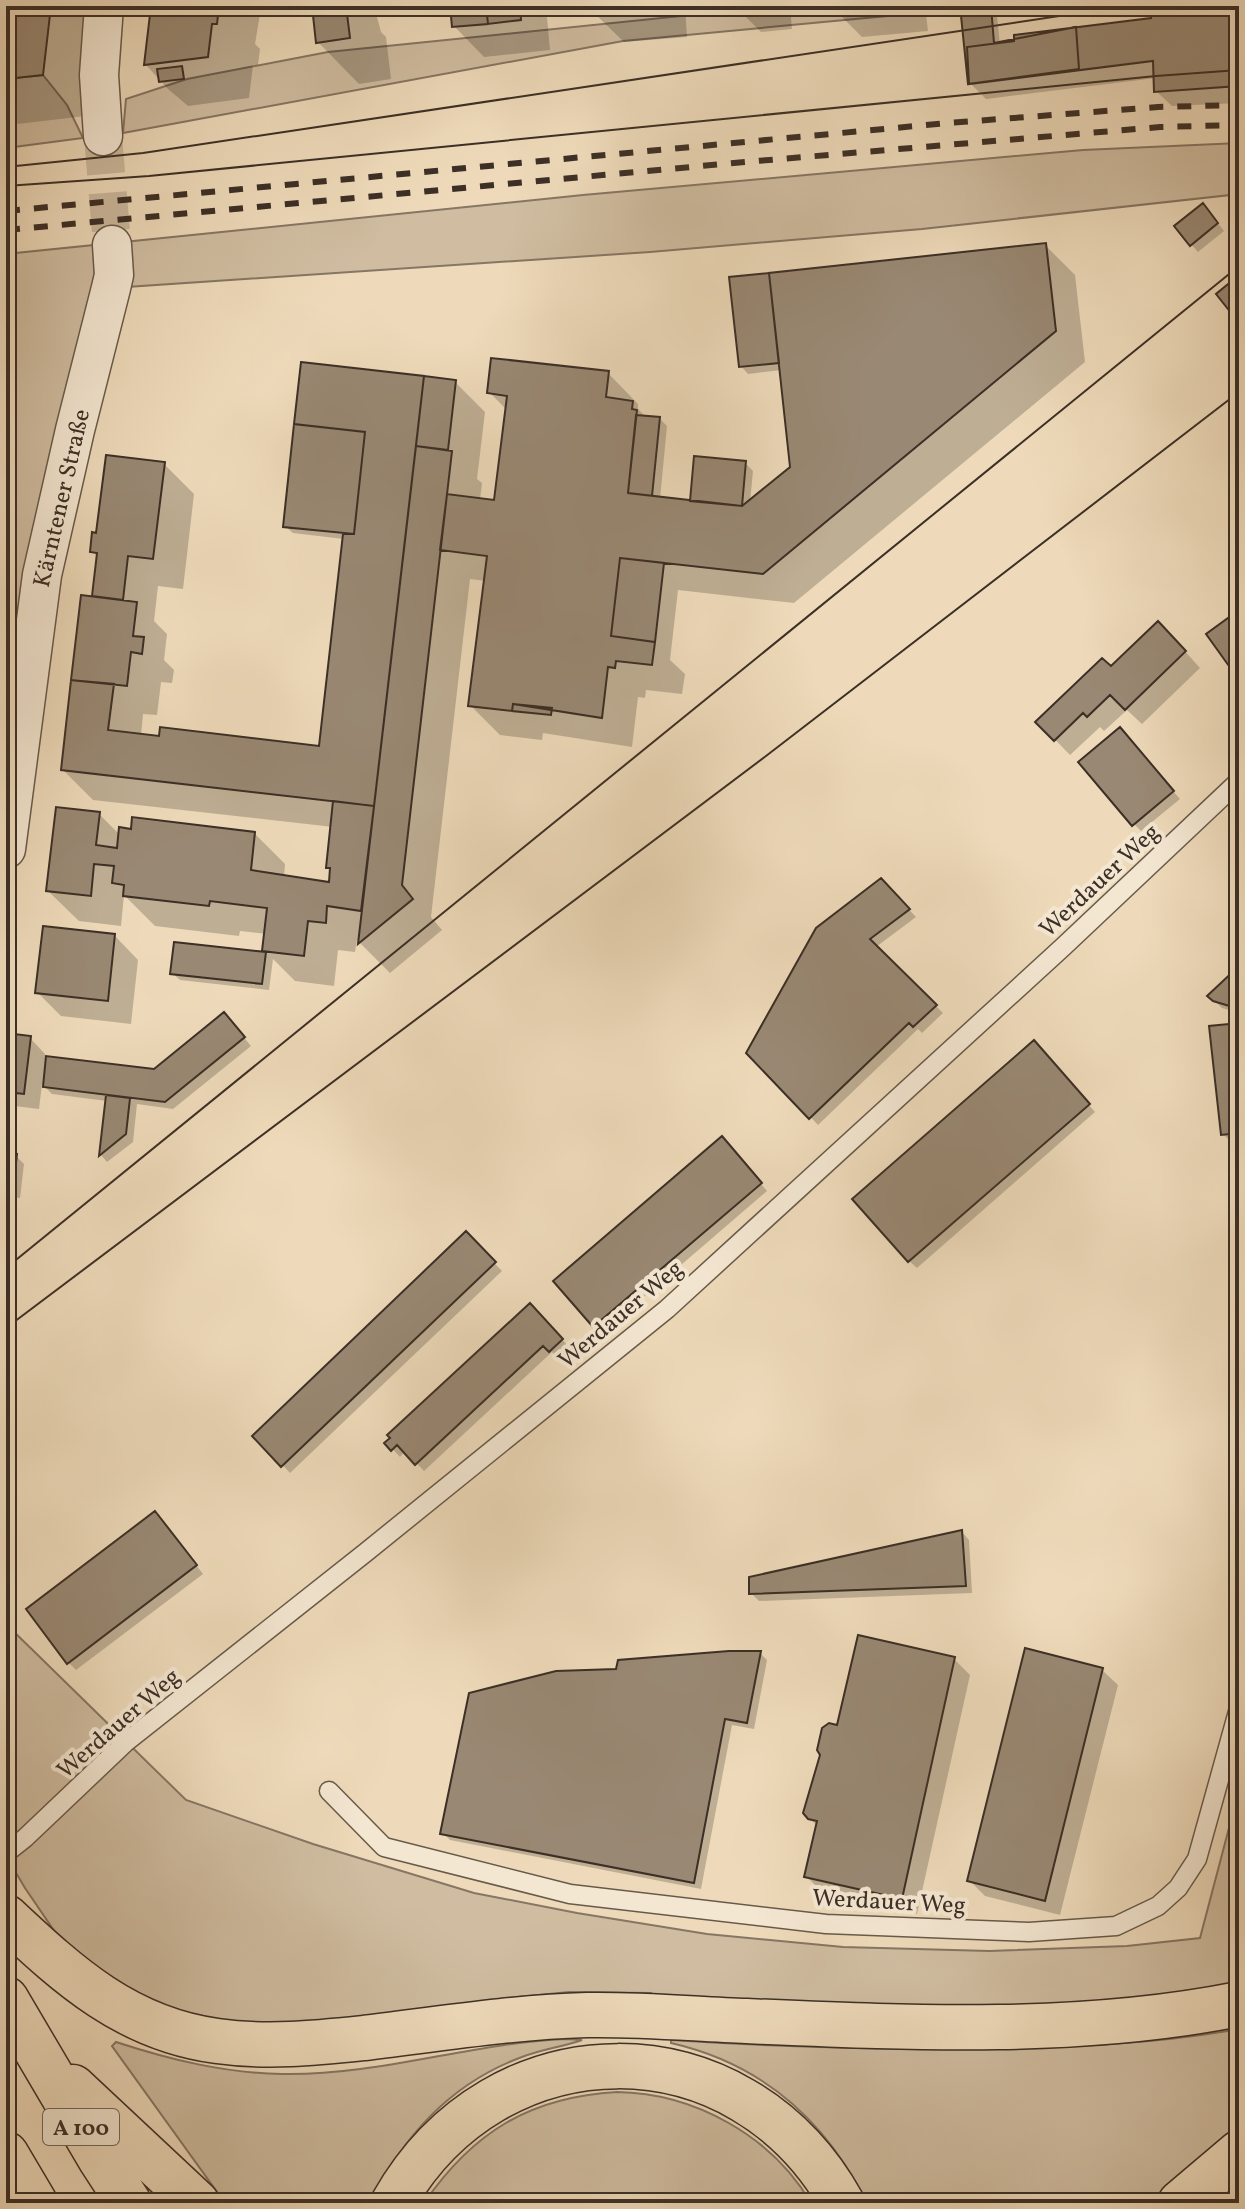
<svg xmlns="http://www.w3.org/2000/svg" width="1245" height="2209" viewBox="0 0 1245 2209" font-family="Vollkorn,serif">
  <style>
    .green { fill: #d0bda1; stroke: #867664; stroke-width: 2 }
    .shadow { fill: #0003 }
    .building { fill: #998873; stroke: #3c2f26; stroke-width: 2 }
    .lines { fill: none; stroke-linecap: round; stroke-linejoin: round }
    .minor-tunnel { stroke: #cab89c; stroke-width: 38; stroke-dasharray: 38 19; stroke-linecap: butt }
    .service-casing { stroke: #685a4b; stroke-width: 21 }
    .minor-casing { stroke: #685a4b; stroke-width: 41 }
    .motorway-casing { stroke: #3c2f26; stroke-width: 47 }
    .service { stroke: #f4e7d2; stroke-width: 18 }
    .minor { stroke: #f4e7d2; stroke-width: 38 }
    .motorway { stroke: #eedaba; stroke-width: 44 }
    .tram { stroke: #3c2f26; stroke-width: 2 }
    .rail { stroke: #3c2f26; stroke-width: 6; stroke-dasharray: 14 14; stroke-linecap: butt }
    .labels { text-anchor: middle; stroke-width: 8; stroke-linejoin: round; paint-order: stroke }
    .shield { fill: #f4e7d2; stroke: #73665a; stroke-width: 2 }
    .shield-label { font-size: 22px; font-weight: bold; fill: #3c2f26 }
    .street-label { font-size: 24px; fill: #3c2f26; stroke: #f4e7d2 }
  </style>
  <rect width="100%" height="100%" fill="#eedaba"/>
  <filter id="stains"><feTurbulence type="fractalNoise" baseFrequency=".0025" numOctaves="4"/><feColorMatrix values="0 0 0 0 .2 0 0 0 0 .09 0 0 0 0 .02 0 0 0 .5 -.17"/></filter>
  <radialGradient id="worn" r=".72"><stop offset=".6" stop-color="#630" stop-opacity="0"/><stop offset="1" stop-color="#630" stop-opacity=".3"/></radialGradient>
  <path class="green" d="M 779,6 L 950,6 L 951,10 L 623,41 L 123,133 L 126,99 L 187,79 L 328,52 Z
    M 43,75 L 67,105 L 83,138 L 6,148 L 6,79 Z
    M 1239,143 L 1239,194 L 922,229 L 650,252 L 112,288 L 6,760 L 6,254 L 583,195 L 1083,150 Z
    M 6,1624 L 186,1800 L 313,1844 L 474,1893 L 577,1913 L 707,1934 L 843,1947 L 989,1951 L 1127,1946 L 1200,1938 L 1239,1790 L 1239,1983 L 1136,2000 L 952,2008 L 652,1998 L 651,1993 L 569,1992 L 508,1998 L 363,2020 L 273,2027 L 200,2019 L 130,1993 L 66,1943 L 55,1932 L 25,1888 L 6,1856 Z
    M 1239,2029 L 1239,2126 L 1148,2203 L 867,2203 C 826,2121 763,2064 671,2043 L 671,2040 C 777,2047 883,2050 989,2048 C 1073,2047 1156,2044 1239,2029 Z
    M 566,2039 L 582,2040 C 562,2047 542,2049 522,2057 C 451,2083 403,2136 370,2203 L 225,2203 L 112,2046 L 116,2042 C 171,2060 225,2073 282,2074 C 378,2076 471,2043 566,2039 Z
    M 617,2092 C 694,2093 772,2136 811,2203 L 424,2203 C 473,2132 530,2097 617,2092 Z"/>
  <path class="shadow" d="M 6,6 L 96,6 L 85,116 L 18,124 L 6,112 Z
    M 152,6 L 278,6 L 261,8 L 255,44 L 260,49 L 258,65 L 253,65 L 249,98 L 188,106 L 168,89 L 146,65 Z
    M 314,6 L 374,6 L 381,32 L 386,37 L 391,79 L 359,84 L 318,42 Z
    M 452,6 L 546,6 L 550,50 L 484,57 L 454,26 Z
    M 593,6 L 685,6 L 687,37 L 624,42 L 593,12 Z
    M 735,6 L 790,6 L 792,29 L 761,32 Z
    M 831,6 L 925,6 L 928,31 L 862,37 Z
    M 962,6 L 996,6 L 1000,45 L 1153,19 L 1153,10 L 1099,16 L 1089,6 L 1239,6 L 1239,103 L 1172,106 L 1156,91 L 1156,78 L 986,99 L 970,83 Z
    M 1210,213 L 1224,231 L 1198,252 L 1191,244 Z
    M 1045,245 L 1075,275 L 1085,362 L 794,603 L 678,590 L 670,660 L 685,674 L 682,694 L 646,690 L 645,698 L 638,697 L 632,747 L 543,733 L 542,740 L 500,735 L 470,705 L 486,581 L 470,579 L 431,917 L 442,930 L 390,973 L 357,940 L 355,952 L 338,950 L 334,986 L 295,981 L 273,959 L 269,990 L 180,980 L 172,973 L 176,944 L 268,954 L 264,951 L 266,934 L 240,931 L 239,936 L 155,926 L 124,895 L 121,926 L 79,921 L 48,891 L 99,814 L 120,835 L 255,834 L 285,864 L 284,877 L 330,885 L 332,871 L 328,867 L 333,827 L 93,800 L 63,770 L 94,598 L 99,558 L 92,551 L 98,535 L 164,464 L 194,494 L 183,589 L 158,586 L 154,621 L 167,634 L 164,660 L 174,670 L 172,683 L 161,682 L 157,715 L 143,714 L 141,736 L 320,748 L 344,539 L 293,533 L 285,526 L 303,364 L 455,382 L 485,412 L 477,479 L 482,483 L 480,500 L 496,502 L 507,410 L 489,392 L 608,373 L 638,404 L 638,409 L 647,418 L 660,419 L 667,426 L 660,499 L 691,502 L 745,463 L 753,471 L 750,502 L 792,468 L 782,370 L 748,374 L 741,366 Z
    M 1174,639 L 1200,668 L 1142,724 L 1127,710 L 1104,731 L 1100,727 L 1070,755 L 1038,722 L 1111,669 Z
    M 1127,737 L 1180,799 L 1141,831 L 1134,824 Z
    M 881,880 L 916,917 L 876,947 L 943,1013 L 922,1033 L 918,1029 L 818,1125 L 749,1052 Z
    M 115,936 L 138,960 L 131,1024 L 61,1016 L 37,992 Z
    M 1239,969 L 1239,1013 L 1222,1008 L 1210,996 Z
    M 231,1022 L 251,1046 L 173,1109 L 137,1104 L 133,1142 L 107,1162 L 101,1155 L 107,1101 L 52,1094 L 42,1084 L 39,1109 L 6,1105 L 6,1035 L 30,1038 L 45,1054 L 45,1058 L 155,1071 Z
    M 1239,1025 L 1239,1140 L 1230,1141 L 1223,1134 Z
    M 1041,1050 L 1095,1112 L 917,1268 L 909,1261 Z
    M 729,1146 L 767,1191 L 602,1333 L 556,1282 Z
    M 6,1155 L 16,1156 L 24,1164 L 20,1198 L 6,1196 Z
    M 466,1234 L 502,1271 L 290,1473 L 255,1436 Z
    M 530,1305 L 569,1347 L 557,1358 L 552,1352 L 424,1471 L 405,1451 L 400,1457 L 387,1443 Z
    M 162,1521 L 203,1574 L 76,1670 L 69,1663 Z
    M 962,1532 L 969,1540 L 972,1593 L 759,1601 L 751,1593 Z
    M 760,1653 L 767,1660 L 754,1729 L 732,1725 L 701,1889 L 450,1840 L 443,1833 L 617,1670 Z
    M 954,1659 L 970,1675 L 917,1914 L 822,1892 L 806,1876 L 818,1826 L 809,1818 L 839,1728 Z
    M 1102,1670 L 1118,1685 L 1060,1915 L 985,1896 L 969,1880 Z"/>
  <path class="building" d="M 6,6 L 51,6 L 43,75 L 6,79 Z
    M 151,6 L 219,6 L 217,24 L 212,24 L 208,57 L 144,65 Z
    M 312,6 L 346,6 L 350,38 L 316,43 Z
    M 450,6 L 486,6 L 488,24 L 452,27 Z
    M 486,6 L 520,6 L 521,20 L 488,24 Z
    M 591,6 L 625,6 L 625,10 L 591,13 Z
    M 625,6 L 658,6 L 658,7 L 625,10 Z
    M 960,6 L 991,6 L 994,43 L 1076,27 L 1079,69 L 968,84 Z
    M 1151,6 L 1239,6 L 1239,86 L 1154,92 L 1153,61 L 969,84 L 967,47 L 1014,41 L 1014,35 L 1151,18 Z
    M 182,66 L 184,79 L 159,82 L 157,69 Z
    M 1203,203 L 1218,223 L 1190,246 L 1174,226 Z
    M 1046,243 L 1056,331 L 763,574 L 620,558 L 611,636 L 655,642 L 652,665 L 616,661 L 615,668 L 608,667 L 602,718 L 513,704 L 512,711 L 468,706 L 487,556 L 440,550 L 447,494 L 494,500 L 507,396 L 487,393 L 491,358 L 609,371 L 606,397 L 633,401 L 632,409 L 637,410 L 628,493 L 742,506 L 790,467 L 769,273 Z
    M 769,273 L 779,363 L 739,367 L 729,277 Z
    M 1239,275 L 1239,323 L 1216,294 Z
    M 301,362 L 424,376 L 374,806 L 61,770 L 71,680 L 114,684 L 108,730 L 159,736 L 160,727 L 319,746 L 343,534 L 354,534 L 365,432 L 294,424 Z
    M 424,376 L 456,380 L 448,450 L 416,446 Z
    M 636,415 L 660,417 L 652,496 L 628,493 Z
    M 294,424 L 365,432 L 354,534 L 283,527 Z
    M 416,446 L 452,451 L 402,885 L 413,899 L 358,944 Z
    M 106,455 L 165,462 L 153,559 L 128,556 L 123,600 L 92,596 L 97,553 L 90,552 L 92,532 L 96,533 Z
    M 694,456 L 746,461 L 742,506 L 690,501 Z
    M 620,558 L 664,563 L 655,642 L 611,636 Z
    M 81,595 L 137,602 L 133,636 L 144,637 L 142,654 L 131,652 L 127,686 L 71,680 Z
    M 1239,610 L 1239,680 L 1206,634 Z
    M 1158,621 L 1186,651 L 1125,710 L 1110,695 L 1087,717 L 1083,713 L 1054,741 L 1035,722 L 1102,658 L 1111,666 Z
    M 513,704 L 552,708 L 551,715 L 512,711 Z
    M 1120,727 L 1174,791 L 1132,826 L 1078,762 Z
    M 333,801 L 374,806 L 361,911 L 327,906 L 326,923 L 308,921 L 304,956 L 262,951 L 267,908 L 210,901 L 209,906 L 123,896 L 124,885 L 112,883 L 114,866 L 94,864 L 91,896 L 46,891 L 56,807 L 100,812 L 96,845 L 117,848 L 119,827 L 131,829 L 132,817 L 255,832 L 251,870 L 329,882 L 330,868 L 326,868 Z
    M 881,878 L 910,909 L 870,939 L 937,1005 L 913,1027 L 909,1023 L 809,1119 L 746,1053 L 816,928 Z
    M 43,926 L 115,934 L 108,1001 L 35,993 Z
    M 174,942 L 266,952 L 262,984 L 170,974 Z
    M 1239,966 L 1239,1009 L 1213,1001 L 1207,996 Z
    M 224,1012 L 245,1037 L 165,1102 L 43,1087 L 46,1056 L 154,1069 Z
    M 1239,1023 L 1239,1133 L 1221,1135 L 1209,1026 Z
    M 6,1033 L 31,1036 L 24,1094 L 6,1092 Z
    M 1034,1040 L 1090,1104 L 908,1262 L 852,1199 Z
    M 106,1095 L 130,1098 L 126,1134 L 99,1156 Z
    M 722,1136 L 762,1183 L 593,1327 L 553,1281 Z
    M 6,1153 L 17,1154 L 13,1191 L 6,1191 Z
    M 466,1231 L 496,1262 L 281,1467 L 252,1436 Z
    M 530,1303 L 563,1339 L 549,1352 L 543,1346 L 415,1465 L 397,1445 L 391,1451 L 384,1443 L 390,1438 L 387,1435 Z
    M 155,1511 L 197,1565 L 67,1664 L 26,1609 Z
    M 962,1530 L 966,1586 L 749,1594 L 749,1577 Z
    M 858,1635 L 955,1657 L 902,1899 L 804,1877 L 817,1821 L 808,1819 L 803,1813 L 820,1755 L 817,1750 L 822,1728 L 829,1723 L 837,1725 Z
    M 1025,1648 L 1103,1668 L 1045,1901 L 967,1881 Z
    M 729,1651 L 761,1651 L 747,1723 L 725,1719 L 694,1883 L 440,1834 L 469,1693 L 556,1671 L 616,1669 L 618,1660 Z"/>
  <g class="lines">
    <path class="minor-tunnel" d="M 103,136 L 112,245"/>
    <g class="service-casing">
      <path id="service" d="M 329,1791 L 384,1847 L 570,1894 L 826,1924 L 1029,1932 L 1116,1926 L 1158,1906 L 1178,1888 L 1197,1859 L 1239,1708
        M 6,1853 L 25,1838 L 126,1742 L 365,1553 L 667,1309 L 1063,947 L 1239,781"/>
    </g>
    <g class="minor-casing">
      <path id="minor" d="M 103,136 L 99,75 L 104,6
        M 6,849 L 42,575 L 75,430 L 111,288 L 114,275 L 112,245"/>
    </g>
    <g class="motorway-casing">
      <path id="motorway" d="M 6,1917 C 69,1976 127,2029 217,2041 C 267,2048 315,2043 364,2038 C 438,2029 513,2017 587,2015 C 641,2014 694,2019 747,2021 C 910,2028 1078,2036 1239,2004
        M 6,1999 L 101,2160 L 129,2203
        M 73,2087 L 197,2203
        M 6,2154 L 35,2203
        M 393,2203 C 496,2021 740,2020 842,2203
        M 1180,2203 L 1239,2153"/>
    </g>
    <use href="#service" class="service"/>
    <use href="#minor" class="minor"/>
    <use href="#motorway" class="motorway"/>
    <path class="tram" d="M 6,167 L 143,153 L 1126,6
      M 6,186 L 149,176 L 1156,76 L 1239,70
      M 6,1268 L 1239,266
      M 6,1328 L 766,756 L 1239,392"/>
    <path class="rail" d="M 6,211 L 948,123 L 1158,107 L 1239,105
      M 6,230 L 745,162 L 1160,127 L 1239,125"/>
  </g>
  <g class="labels">
    <rect class="shield" x="43" y="2109" width="76" height="36" rx="6"/>
    <g class="shield-label">
      <text x="81" y="2135">A 100</text>
    </g>
    <g class="street-label">
      <text transform="translate(61 498) rotate(-77)" y="8">Kärntener Straße</text>
      <text transform="translate(1099 880) rotate(-43)" y="8">Werdauer Weg</text>
      <text transform="translate(620 1314) rotate(-40)" y="8">Werdauer Weg</text>
      <text transform="translate(118 1723) rotate(-41)" y="8">Werdauer Weg</text>
      <text transform="translate(889 1901) rotate(3)" y="8">Werdauer Weg</text>
    </g>
  </g>
  <rect width="1245" height="2209" fill="none" stroke="#eedaba" stroke-width="32"/>
  <rect x="8" y="8" width="1229" height="2193" fill="none" stroke="#3c2f26" stroke-width="4"/>
  <rect x="16" y="16" width="1213" height="2177" fill="none" stroke="#3c2f26" stroke-width="2"/>
  <rect width="100%" height="100%" filter="url(#stains)"/>
  <rect width="100%" height="100%" fill="url(#worn)"/>
</svg>
